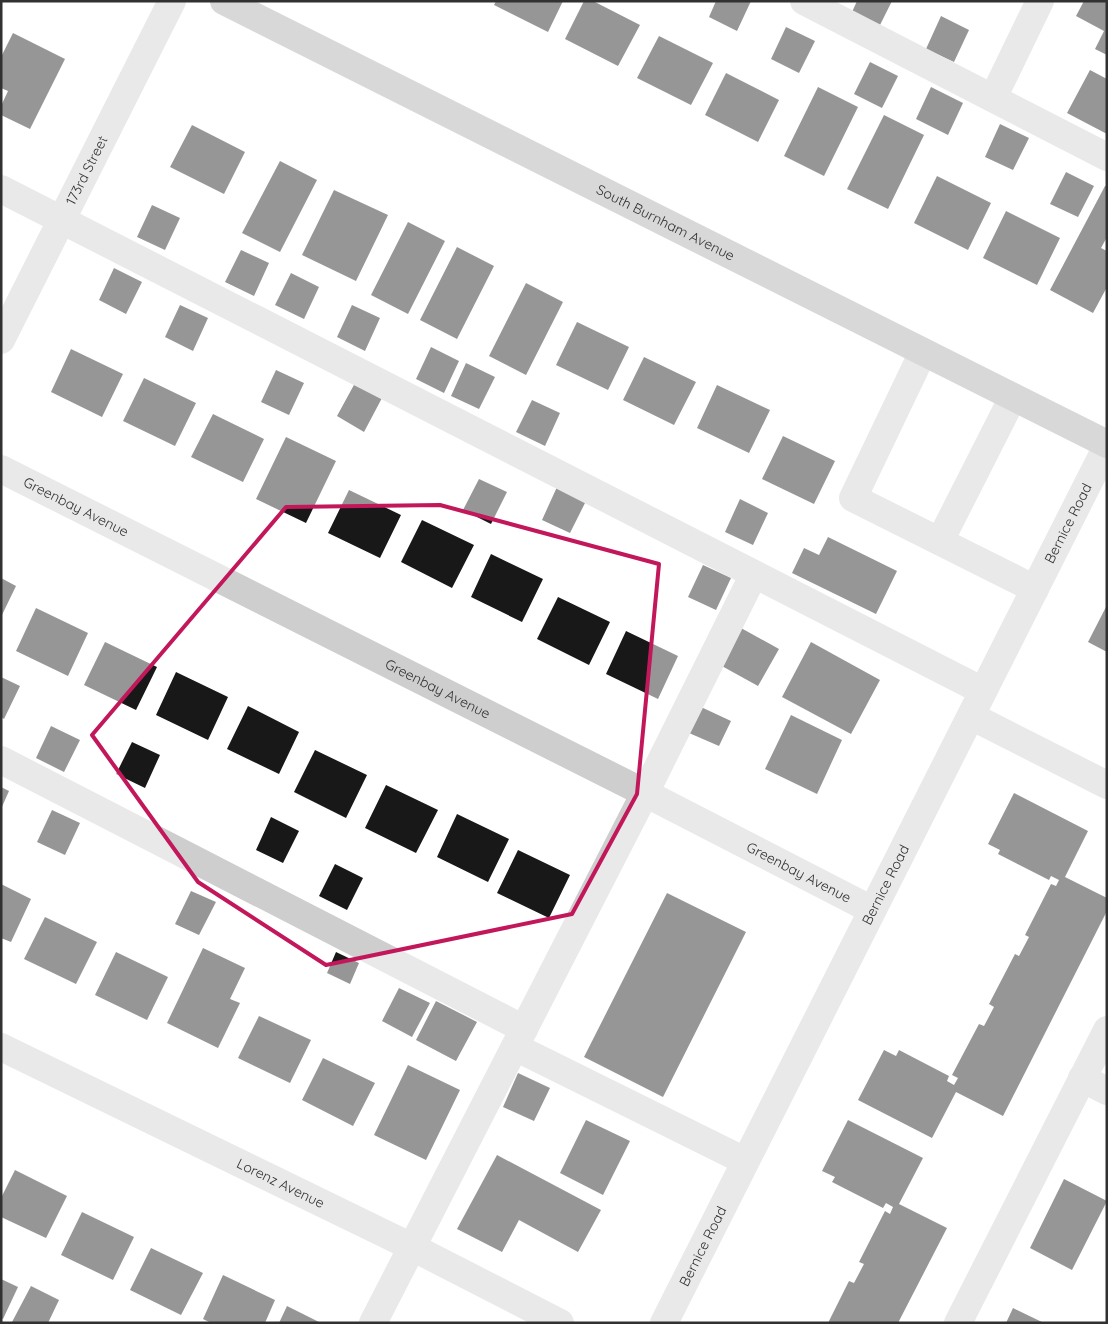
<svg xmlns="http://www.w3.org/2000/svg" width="1108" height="1324" viewBox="0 0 1108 1324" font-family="Quicksand,sans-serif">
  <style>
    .building { fill: #181818 }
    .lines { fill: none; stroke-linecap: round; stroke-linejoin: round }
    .minor { stroke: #cecece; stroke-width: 28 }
    .major { stroke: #a9a9a9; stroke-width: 28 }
    .marked { fill: none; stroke: #c2185b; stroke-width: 4; stroke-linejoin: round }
    .labels { text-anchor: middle; stroke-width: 5; stroke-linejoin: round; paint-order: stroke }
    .street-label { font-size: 14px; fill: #313131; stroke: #fff }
  </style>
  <rect width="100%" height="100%" fill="#fff"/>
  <path class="building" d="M 496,1 L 563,1 L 548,32 L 494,5 Z
    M 584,1 L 593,1 L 640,25 L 618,66 L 565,39 Z
    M 716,1 L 751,1 L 737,31 L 709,17 Z
    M 857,1 L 892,1 L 880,25 L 852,12 Z
    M 1084,1 L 1107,1 L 1107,55 L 1095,49 L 1104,31 L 1076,16 Z
    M 941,16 L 969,30 L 954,62 L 926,49 Z
    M 786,27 L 815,41 L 799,73 L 771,59 Z
    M 13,33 L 65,59 L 30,129 L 1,115 L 1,106 L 8,91 L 1,88 L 1,57 Z
    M 659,36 L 713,63 L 691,105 L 637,78 Z
    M 870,62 L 898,76 L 882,108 L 854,94 Z
    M 1090,70 L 1107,79 L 1107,134 L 1067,113 Z
    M 726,73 L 779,100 L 758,142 L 705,115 Z
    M 818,87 L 858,107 L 824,176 L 784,156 Z
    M 931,87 L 963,103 L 948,135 L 916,119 Z
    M 884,115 L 924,135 L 888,209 L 847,189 Z
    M 1000,124 L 1029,138 L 1013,170 L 985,157 Z
    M 192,125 L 245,152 L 224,194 L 170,167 Z
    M 280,161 L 317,180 L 280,252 L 242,233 Z
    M 1066,172 L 1094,186 L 1078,217 L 1050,204 Z
    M 937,176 L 991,203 L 968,250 L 914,223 Z
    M 1105,186 L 1107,186 L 1107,237 L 1101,248 L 1107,251 L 1107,287 L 1093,313 L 1050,290 Z
    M 334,190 L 388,215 L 356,281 L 302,255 Z
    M 152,205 L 180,218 L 165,250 L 137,237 Z
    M 1006,211 L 1060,238 L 1037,285 L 983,258 Z
    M 408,222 L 445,241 L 408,314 L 371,295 Z
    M 457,247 L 494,266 L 457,339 L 420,320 Z
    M 241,250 L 269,263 L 254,296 L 225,282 Z
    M 114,268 L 142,282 L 126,314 L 99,300 Z
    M 291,273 L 319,287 L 304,319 L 275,305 Z
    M 526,283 L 563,302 L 526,375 L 489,356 Z
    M 180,305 L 208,318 L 193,351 L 165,337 Z
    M 352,305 L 380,318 L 365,351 L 337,337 Z
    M 577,322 L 629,347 L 608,390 L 556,365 Z
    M 431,347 L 459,361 L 444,393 L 416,379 Z
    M 71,349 L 123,374 L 102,417 L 51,392 Z
    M 644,357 L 696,382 L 674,425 L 623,400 Z
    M 466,363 L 495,377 L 479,409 L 451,396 Z
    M 276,370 L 304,383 L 289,415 L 261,402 Z
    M 144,378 L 196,403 L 175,446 L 123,421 Z
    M 355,383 L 382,398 L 364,432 L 337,416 Z
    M 717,385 L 770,410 L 749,453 L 697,428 Z
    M 532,400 L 560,413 L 545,446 L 516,432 Z
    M 213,414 L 264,439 L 243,482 L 191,457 Z
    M 783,436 L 835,461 L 814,504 L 762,479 Z
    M 286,437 L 336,461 L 306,523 L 256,499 Z
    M 479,479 L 507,492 L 491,524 L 463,510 Z
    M 557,487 L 586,501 L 570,533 L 542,520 Z
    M 349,490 L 401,515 L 380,558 L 328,533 Z
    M 740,499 L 768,513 L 753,545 L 725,532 Z
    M 422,520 L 474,545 L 452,588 L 401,562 Z
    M 828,537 L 897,571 L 876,614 L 792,573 L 804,548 L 819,555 Z
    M 491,554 L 543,579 L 522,622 L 471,597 Z
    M 703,565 L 731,578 L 716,610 L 688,597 Z
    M 1,578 L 16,586 L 1,617 Z
    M 558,597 L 610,622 L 589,665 L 537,639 Z
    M 1107,605 L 1107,652 L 1088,642 Z
    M 36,608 L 88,633 L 68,676 L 16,651 Z
    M 741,628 L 779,649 L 758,686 L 720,665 Z
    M 626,631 L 678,656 L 658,699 L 606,674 Z
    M 105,642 L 157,667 L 136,710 L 84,685 Z
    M 811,642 L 880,680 L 851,734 L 782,697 Z
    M 176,672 L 228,697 L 208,740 L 156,715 Z
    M 1,677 L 20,686 L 4,719 L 1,717 Z
    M 248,706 L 299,732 L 279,774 L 227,749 Z
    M 701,707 L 731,721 L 719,746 L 689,733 Z
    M 791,715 L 842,740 L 817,794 L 765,769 Z
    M 51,726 L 80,740 L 64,772 L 36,758 Z
    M 132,742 L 160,755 L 145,788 L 116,774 Z
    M 315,750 L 367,775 L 346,818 L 294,792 Z
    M 386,785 L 438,810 L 416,853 L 365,828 Z
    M 1,787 L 9,791 L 1,809 Z
    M 1014,793 L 1088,831 L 1065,877 L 1107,898 L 1107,911 L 1003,1116 L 956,1092 L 932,1138 L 858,1100 L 884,1050 L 896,1056 L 899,1050 L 949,1076 L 947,1081 L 954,1085 L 958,1078 L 952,1075 L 979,1024 L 984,1026 L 994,1007 L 989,1004 L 1015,954 L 1019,956 L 1029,937 L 1025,935 L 1051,884 L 1056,886 L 1059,880 L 1051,876 L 1049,880 L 998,854 L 1000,850 L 988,844 Z
    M 52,810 L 80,823 L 65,855 L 37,842 Z
    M 457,814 L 509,839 L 488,882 L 437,857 Z
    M 271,817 L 299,831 L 283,863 L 256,850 Z
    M 518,850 L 570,875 L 549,918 L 497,893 Z
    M 335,864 L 363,878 L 347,910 L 319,896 Z
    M 1,884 L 31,899 L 11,942 L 1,938 Z
    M 191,891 L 216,902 L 199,935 L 175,924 Z
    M 667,893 L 746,932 L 663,1097 L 584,1057 Z
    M 45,917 L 97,942 L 76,984 L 24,959 Z
    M 203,948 L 245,968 L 230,999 L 240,1003 L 218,1048 L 167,1023 Z
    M 116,952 L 168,977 L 147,1020 L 95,995 Z
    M 336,952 L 359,963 L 350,984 L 327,973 Z
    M 399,988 L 430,1003 L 412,1037 L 382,1021 Z
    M 436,1001 L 477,1022 L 456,1061 L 416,1040 Z
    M 259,1016 L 311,1040 L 290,1083 L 238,1058 Z
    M 323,1058 L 375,1083 L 353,1126 L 302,1100 Z
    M 408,1065 L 460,1090 L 426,1160 L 374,1135 Z
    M 518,1073 L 550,1088 L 534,1121 L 503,1107 Z
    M 586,1120 L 630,1141 L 603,1195 L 560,1173 Z
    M 848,1120 L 923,1158 L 899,1204 L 947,1228 L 898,1323 L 828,1323 L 849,1281 L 854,1283 L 864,1264 L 859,1262 L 885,1211 L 890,1214 L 893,1207 L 886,1203 L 883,1208 L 832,1182 L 835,1177 L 822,1171 Z
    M 497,1155 L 601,1210 L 578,1252 L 519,1220 L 502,1252 L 457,1229 Z
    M 15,1170 L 67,1196 L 46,1238 L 1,1217 L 1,1198 Z
    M 1064,1179 L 1107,1201 L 1072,1270 L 1030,1248 Z
    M 82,1212 L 134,1237 L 113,1280 L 61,1255 Z
    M 151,1248 L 203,1273 L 181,1315 L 130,1290 Z
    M 223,1275 L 275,1300 L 265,1323 L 211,1323 L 203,1319 Z
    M 1,1279 L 18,1287 L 3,1319 L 1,1318 Z
    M 31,1286 L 59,1300 L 48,1323 L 13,1323 L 12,1322 Z
    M 287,1306 L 321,1323 L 279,1323 Z
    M 1013,1308 L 1044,1323 L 1006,1323 Z"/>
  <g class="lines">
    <g class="minor">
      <path d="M 804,1 L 1107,157"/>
      <path d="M 993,98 L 1040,1"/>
      <path d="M 1,189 L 983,691"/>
      <path id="s1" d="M 1,340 L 172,1"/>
      <path d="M 923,352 L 853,498 L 1035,589"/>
      <path id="s2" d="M 1,469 L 645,793 L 872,910"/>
      <path d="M 940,541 L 1013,397"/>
      <path d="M 971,716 L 1107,785"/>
      <path d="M 1,760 L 524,1029"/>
      <path id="s3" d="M 1,1047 L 412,1247 L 560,1323"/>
      <path d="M 515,1047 L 745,1161"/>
      <path d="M 1082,1078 L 1107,1091"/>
      <path d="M 373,1323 L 645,793 L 754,574"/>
      <path id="s4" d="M 664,1323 L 1107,446"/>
      <path d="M 958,1323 L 1107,1030"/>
    </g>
    <path class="major" id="s5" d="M 224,1 L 1107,444"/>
  </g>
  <path d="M0 0H1108V1324H0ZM 440,505 L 659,564 L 637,794 L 572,914 L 326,965 L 198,882 L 92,735 L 286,507 Z" fill="#fff" fill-opacity=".55" fill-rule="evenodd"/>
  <path class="marked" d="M 440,505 L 659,564 L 637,794 L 572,914 L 326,965 L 198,882 L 92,735 L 286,507 Z"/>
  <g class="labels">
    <g class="street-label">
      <text dy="5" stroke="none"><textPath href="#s1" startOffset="190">173rd Street</textPath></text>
      <text dy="5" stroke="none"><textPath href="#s5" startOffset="494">South Burnham Avenue</textPath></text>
      <text dy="5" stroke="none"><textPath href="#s2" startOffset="84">Greenbay Avenue</textPath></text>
      <text dy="5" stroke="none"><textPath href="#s4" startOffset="896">Bernice Road</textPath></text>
      <text dy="5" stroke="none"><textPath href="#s2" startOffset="489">Greenbay Avenue</textPath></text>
      <text dy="5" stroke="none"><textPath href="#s2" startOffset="894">Greenbay Avenue</textPath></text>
      <text dy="5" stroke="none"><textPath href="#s4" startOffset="491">Bernice Road</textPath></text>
      <text dy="5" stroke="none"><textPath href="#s3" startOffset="311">Lorenz Avenue</textPath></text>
      <text dy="5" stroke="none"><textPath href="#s4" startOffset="86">Bernice Road</textPath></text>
    </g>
  </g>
  <rect width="1108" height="1324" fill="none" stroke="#313131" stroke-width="5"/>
</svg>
